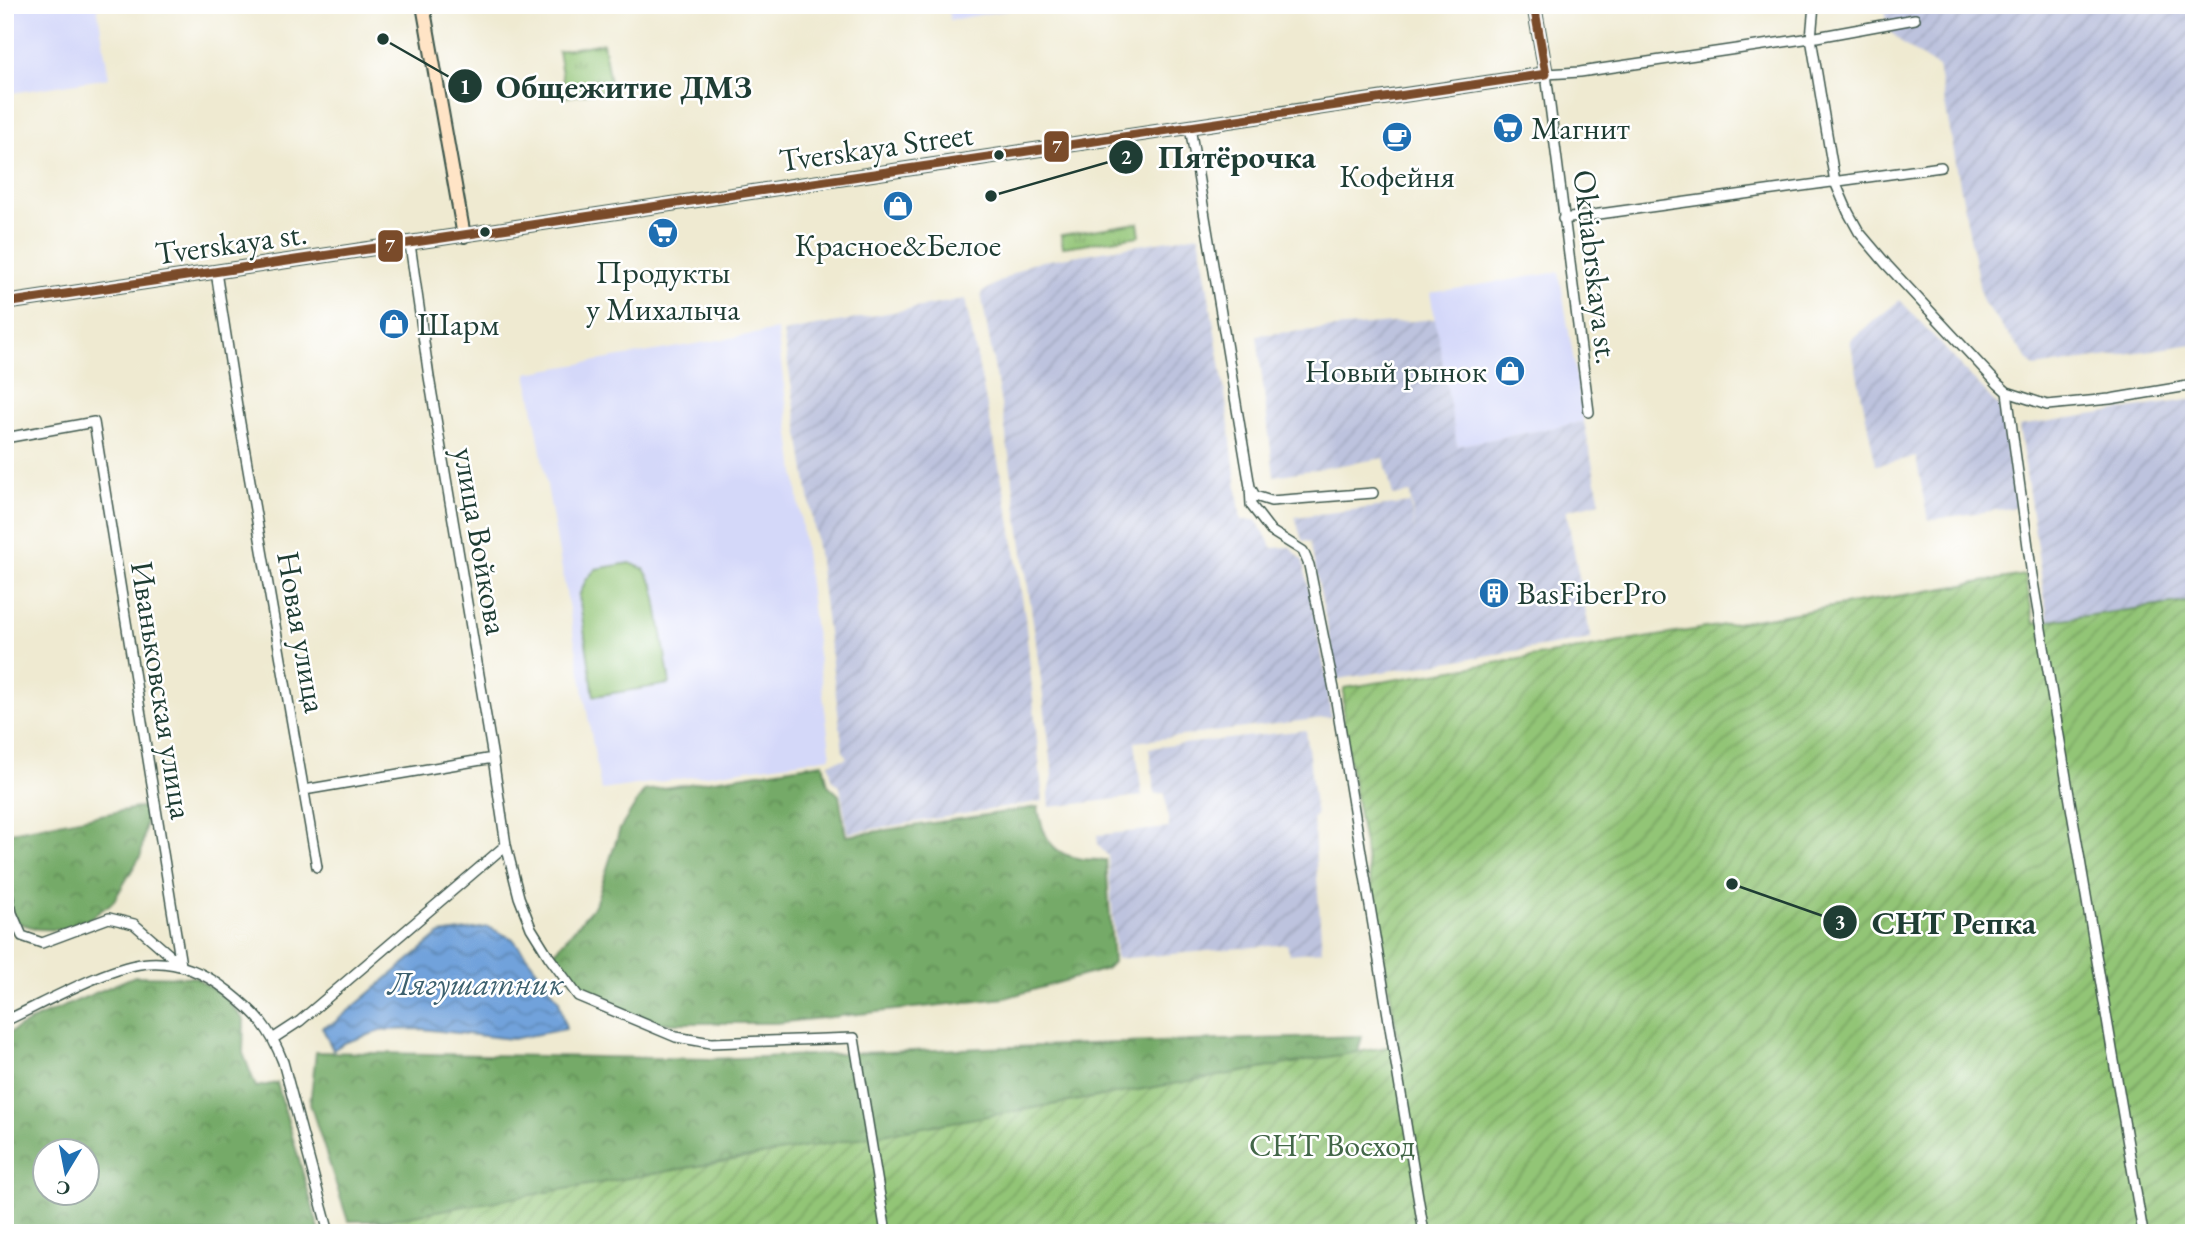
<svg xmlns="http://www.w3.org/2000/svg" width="2199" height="1238" viewBox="0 0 2199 1238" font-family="'EB Garamond',serif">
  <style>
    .built { fill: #d4d8f9 }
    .industrial { fill: url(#industrial-furrows) }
    .forest { fill: url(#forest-crowns); stroke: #4a744e; stroke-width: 2; fill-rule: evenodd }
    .park { fill: url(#park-tufts); stroke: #588155; stroke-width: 2 }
    .garden { fill: url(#garden-furrows); stroke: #588155; stroke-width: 2 }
    .pitch { fill: #92c576; stroke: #588155; stroke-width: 2 }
    .water { fill: url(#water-waves); stroke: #487088; stroke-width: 2 }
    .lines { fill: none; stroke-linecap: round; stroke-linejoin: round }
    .street-casing { stroke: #3e574c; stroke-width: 12 }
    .secondary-casing { stroke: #3e574c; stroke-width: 16 }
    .street { stroke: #fff; stroke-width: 9 }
    .secondary { stroke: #ffe4c6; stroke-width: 12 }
    .bus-1-casing { stroke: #fff; stroke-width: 14 }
    .bus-1 { stroke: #7a4b2a; stroke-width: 9 }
    .bus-dot { fill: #1f3d34; stroke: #fff; stroke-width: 2.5 }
    .labels { text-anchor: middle; stroke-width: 5; stroke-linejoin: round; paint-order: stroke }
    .poi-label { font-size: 32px; fill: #1f3d34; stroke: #fff; text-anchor: start }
    .street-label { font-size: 32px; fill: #1f3d34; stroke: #fff }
    .park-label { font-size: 32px; fill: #426648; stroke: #fff }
    .water-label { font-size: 33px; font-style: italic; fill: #3c606e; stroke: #fff }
    .leader { fill: none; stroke: #1f3d34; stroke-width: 2.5 }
    .callout-dot { fill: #1f3d34; stroke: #fff; stroke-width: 2.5 }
    .mark-label { font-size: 21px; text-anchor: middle; font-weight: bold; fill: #fff }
    .callout-label { font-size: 33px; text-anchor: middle; font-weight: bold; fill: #1f3d34; stroke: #fff; stroke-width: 5; stroke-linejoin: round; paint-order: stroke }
    .line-badge { stroke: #fff; stroke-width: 2.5 }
    .badge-label { font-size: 19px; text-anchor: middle; font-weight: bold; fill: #fff }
  </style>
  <defs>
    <pattern id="industrial-furrows" width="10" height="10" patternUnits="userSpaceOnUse" patternTransform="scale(1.75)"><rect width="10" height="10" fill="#bdc3de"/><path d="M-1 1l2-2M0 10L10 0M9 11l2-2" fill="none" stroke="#a2a8bf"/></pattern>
    <pattern id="forest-crowns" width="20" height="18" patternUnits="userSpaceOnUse" patternTransform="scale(1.75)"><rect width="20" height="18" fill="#75aa67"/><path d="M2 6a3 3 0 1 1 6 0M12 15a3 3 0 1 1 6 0" fill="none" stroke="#5f8c56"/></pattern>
    <pattern id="park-tufts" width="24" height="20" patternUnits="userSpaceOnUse" patternTransform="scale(1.75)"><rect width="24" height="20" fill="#92c576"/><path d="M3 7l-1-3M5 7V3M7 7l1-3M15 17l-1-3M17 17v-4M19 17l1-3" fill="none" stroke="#77a162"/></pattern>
    <pattern id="garden-furrows" width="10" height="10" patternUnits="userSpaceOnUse" patternTransform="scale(1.75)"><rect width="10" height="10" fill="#92c576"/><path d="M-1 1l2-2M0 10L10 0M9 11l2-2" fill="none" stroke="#77a162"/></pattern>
    <pattern id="water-waves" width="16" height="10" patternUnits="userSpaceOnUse" patternTransform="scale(1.75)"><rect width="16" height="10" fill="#71a2db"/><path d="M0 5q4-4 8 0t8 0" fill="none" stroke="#5c85b2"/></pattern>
  </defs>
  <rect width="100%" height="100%" fill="#fff"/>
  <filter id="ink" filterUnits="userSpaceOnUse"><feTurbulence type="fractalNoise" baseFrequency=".0143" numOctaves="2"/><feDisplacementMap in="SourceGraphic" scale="14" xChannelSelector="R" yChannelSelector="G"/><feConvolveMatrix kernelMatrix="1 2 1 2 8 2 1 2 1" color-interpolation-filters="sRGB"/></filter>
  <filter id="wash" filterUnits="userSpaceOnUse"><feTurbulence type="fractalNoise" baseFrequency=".00686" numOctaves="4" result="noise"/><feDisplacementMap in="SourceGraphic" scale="28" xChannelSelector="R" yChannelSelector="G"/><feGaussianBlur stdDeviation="1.57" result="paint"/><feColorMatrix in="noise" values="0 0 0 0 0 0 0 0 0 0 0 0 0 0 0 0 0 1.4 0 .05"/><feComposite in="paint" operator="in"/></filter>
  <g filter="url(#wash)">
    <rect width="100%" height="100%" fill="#efead1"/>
    <path class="built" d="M 5,5 L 97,5 L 109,78 L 5,94 Z
      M 948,5 L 1038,5 L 950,20 Z
      M 1559,272 L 1584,422 L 1457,446 L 1430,293 Z
      M 777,330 L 831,757 L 601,790 L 527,373 Z"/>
    <path class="industrial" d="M 1884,5 L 2194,5 L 2194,344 L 2034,367 L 1982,301 L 1938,67 L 1904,45 L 1889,30 Z
      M 1199,235 L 1225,393 L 1241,520 L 1256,520 L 1273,548 L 1290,547 L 1303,561 L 1327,680 L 1331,717 L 1135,742 L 1142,796 L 1050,807 L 1049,795 L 1053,775 L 1037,649 L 1004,421 L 981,293 L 1031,263 Z
      M 965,299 L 1010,519 L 1025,617 L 1043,801 L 848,833 L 840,787 L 832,780 L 829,763 L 847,758 L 843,751 L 818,553 L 783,332 Z
      M 1900,300 L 1999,407 L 2017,507 L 1928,520 L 1916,457 L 1876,465 L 1850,340 Z
      M 1435,319 L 1457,446 L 1584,422 L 1600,502 L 1566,510 L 1591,639 L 1338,679 L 1310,542 L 1302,540 L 1295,517 L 1410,503 L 1415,533 L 1410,493 L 1393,496 L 1384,458 L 1274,476 L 1257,335 Z
      M 2194,399 L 2194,601 L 2048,621 L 2019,426 Z
      M 1306,730 L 1316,816 L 1313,817 L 1322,951 L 1289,954 L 1287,944 L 1116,959 L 1108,856 L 1098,845 L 1097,835 L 1169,828 L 1165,793 L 1155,794 L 1149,748 Z"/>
    <path class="forest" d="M 823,763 L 828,785 L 839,795 L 846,836 L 1038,807 C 1044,851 1063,861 1106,860 L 1113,962 L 1106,969 L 1005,998 L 776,1023 L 647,1023 L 601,1004 L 552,955 L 595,905 L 620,829 L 644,791 Z
      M 148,806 L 141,855 L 113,902 L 89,919 L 66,930 L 38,929 L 9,920 L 5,922 L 5,833 Z
      M 135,976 L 195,977 L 225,997 L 244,1020 L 243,1053 L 256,1087 L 277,1083 L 320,1233 L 5,1233 L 5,1035 L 37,1018 ZM 46,1150 L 88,1150 L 88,1192 L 46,1192 Z
      M 1362,1036 L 1358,1052 L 380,1221 L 348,1221 L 310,1104 L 316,1052 L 711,1059 L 1089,1044 Z"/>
    <path class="park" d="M 603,43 L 611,89 L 566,97 L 558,51 Z
      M 1138,223 L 1140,236 L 1063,247 L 1061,235 Z"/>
    <path class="garden" d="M 2025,575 L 2034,623 L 2194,601 L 2194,1233 L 381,1233 L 380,1221 L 1399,1045 L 1343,724 L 1344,688 Z"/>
    <path class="pitch" d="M 630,563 L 644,569 L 654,586 L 670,684 L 594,696 L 579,596 L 586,580 L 596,569 Z"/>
    <path class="water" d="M 488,927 L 513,939 L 541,975 L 559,1001 L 566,1029 L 512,1039 L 422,1029 L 383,1030 L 344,1043 L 333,1050 L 322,1027 L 334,1023 L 440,934 Z"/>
  </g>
  <g filter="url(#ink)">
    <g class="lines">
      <g class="street-casing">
        <path id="street" d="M 1814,5 L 1811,38 L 1835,182 L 1848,212 L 1859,232 L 1887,265 L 1998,384 L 2007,392 L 2047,405 L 2110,399 L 2194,385
          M 1190,127 L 1250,487 L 1255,496 L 1271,501 L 1373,493
          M 1563,219 L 1941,167
          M 410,244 L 429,377 L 493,758 L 506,845 L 519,897 L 531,928 L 549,957 L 578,996 L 676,1037 L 711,1043 L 854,1038 L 886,1233
          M 216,272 L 237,406 L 317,867
          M 2007,392 L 2032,576 L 2143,1233
          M 1589,412 L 1546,74 L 1580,72 L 1811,38 L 1915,19
          M 5,438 L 94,422 L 181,965
          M 1250,487 L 1251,505 L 1271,531 L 1303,551 L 1309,565 L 1334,689 L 1424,1233
          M 304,790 L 493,758
          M 5,879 L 12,913 L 22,936 L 42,943 L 109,918 L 134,924 L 180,964
          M 5,1021 C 42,1004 111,965 149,963 C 179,961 206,974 228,991 C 257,1014 270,1028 283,1062 L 329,1233
          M 274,1038 L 300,1021 L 506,845"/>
      </g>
      <g class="secondary-casing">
        <path id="secondary" d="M 423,5 L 464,236
          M 5,303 L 1546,74 L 1534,5"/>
      </g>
      <use href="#street" class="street"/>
      <use href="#secondary" class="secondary"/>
      <g class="bus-1-casing">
        <path id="bus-1" d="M 1534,5 L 1546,74
          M 5,303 L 1546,74"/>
      </g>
      <use href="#bus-1" class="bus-1"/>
    </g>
  </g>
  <defs>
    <g id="supermarket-disc" transform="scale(1.575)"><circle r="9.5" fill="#1f6fb2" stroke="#fff"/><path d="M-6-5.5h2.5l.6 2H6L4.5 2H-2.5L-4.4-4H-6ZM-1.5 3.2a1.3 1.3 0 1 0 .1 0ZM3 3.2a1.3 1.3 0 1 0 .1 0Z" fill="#fff"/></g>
    <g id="cafe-disc" transform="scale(1.575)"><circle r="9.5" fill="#1f6fb2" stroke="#fff"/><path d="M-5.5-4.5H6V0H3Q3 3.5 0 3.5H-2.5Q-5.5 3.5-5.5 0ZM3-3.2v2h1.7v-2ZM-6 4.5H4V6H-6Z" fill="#fff"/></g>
    <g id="shop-disc" transform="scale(1.575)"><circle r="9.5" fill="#1f6fb2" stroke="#fff"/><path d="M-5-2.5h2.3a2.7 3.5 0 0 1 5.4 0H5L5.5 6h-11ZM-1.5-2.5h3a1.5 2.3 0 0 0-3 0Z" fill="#fff"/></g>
    <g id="building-disc" transform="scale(1.575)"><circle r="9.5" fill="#1f6fb2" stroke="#fff"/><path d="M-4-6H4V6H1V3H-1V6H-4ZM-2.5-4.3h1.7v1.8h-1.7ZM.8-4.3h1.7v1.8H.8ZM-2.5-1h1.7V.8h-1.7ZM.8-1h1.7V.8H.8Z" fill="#fff"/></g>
  </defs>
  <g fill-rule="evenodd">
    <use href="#supermarket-disc" x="1508" y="128"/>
    <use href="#cafe-disc" x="1397" y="137"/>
    <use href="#shop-disc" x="898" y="206"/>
    <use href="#supermarket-disc" x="663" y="233"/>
    <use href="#shop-disc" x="394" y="324"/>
    <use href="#shop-disc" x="1510" y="371"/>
    <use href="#building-disc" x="1494" y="593"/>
  </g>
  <g class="bus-dot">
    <circle cx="999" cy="155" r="6"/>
    <circle cx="485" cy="232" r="6"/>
  </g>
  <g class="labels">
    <g class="poi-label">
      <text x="1531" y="139">Магнит</text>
      <text x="1397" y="187" text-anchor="middle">Кофейня</text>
      <text x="898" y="256" text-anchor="middle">Красное&amp;Белое</text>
      <text x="663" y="283" text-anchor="middle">Продукты<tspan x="663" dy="37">у Михалыча</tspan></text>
      <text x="417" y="335">Шарм</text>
      <text x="1487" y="382" text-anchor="end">Новый рынок</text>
      <text x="1517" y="604">BasFiberPro</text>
    </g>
    <g class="street-label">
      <text transform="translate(876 147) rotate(-8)" y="11">Tverskaya Street</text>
      <text transform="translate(231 243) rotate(-8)" y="11">Tverskaya st.</text>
      <text transform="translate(1596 267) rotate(83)" y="11">Oktiabrskaya st.</text>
      <text transform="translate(481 541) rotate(80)" y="11">улица Войкова</text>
      <text transform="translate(302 632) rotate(80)" y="11">Новая улица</text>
      <text transform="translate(162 690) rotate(81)" y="11">Иваньковская улица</text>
    </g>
    <g class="park-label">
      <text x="1332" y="1156">СНТ Восход</text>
    </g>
    <g class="water-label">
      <text x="476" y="995">Лягушатник</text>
    </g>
  </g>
  <path class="leader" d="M383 39L465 86M991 196L1126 157M1732 884L1840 922"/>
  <g class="callout-dot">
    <circle cx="383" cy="39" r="7"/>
    <circle cx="991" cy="196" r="7"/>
    <circle cx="1732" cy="884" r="7"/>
    <circle cx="465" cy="86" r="18"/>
    <circle cx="1126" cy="157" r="18"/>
    <circle cx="1840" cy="922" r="18"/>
  </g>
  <g class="mark-label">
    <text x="465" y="94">1</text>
    <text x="1126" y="164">2</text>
    <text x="1840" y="929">3</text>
  </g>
  <g class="callout-label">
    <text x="624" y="98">Общежитие ДМЗ</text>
    <text x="1237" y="168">Пятёрочка</text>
    <text x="1954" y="934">СНТ Репка</text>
  </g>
  <g class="line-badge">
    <rect x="1043" y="130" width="27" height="33" rx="7" fill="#7a4b2a"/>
    <rect x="377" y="229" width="27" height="34" rx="7" fill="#7a4b2a"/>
  </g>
  <g class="badge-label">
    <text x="1057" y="153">7</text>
    <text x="390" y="252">7</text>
  </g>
  <rect width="2199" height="1238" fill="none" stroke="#fff" stroke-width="28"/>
  <g transform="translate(66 1172) rotate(190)"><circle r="33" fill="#ffffff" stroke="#a5b1ae" stroke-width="2"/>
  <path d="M0-5L12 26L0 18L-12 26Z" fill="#1f6fb2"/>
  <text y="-10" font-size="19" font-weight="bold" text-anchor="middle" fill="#1f3d34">С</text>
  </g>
</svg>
